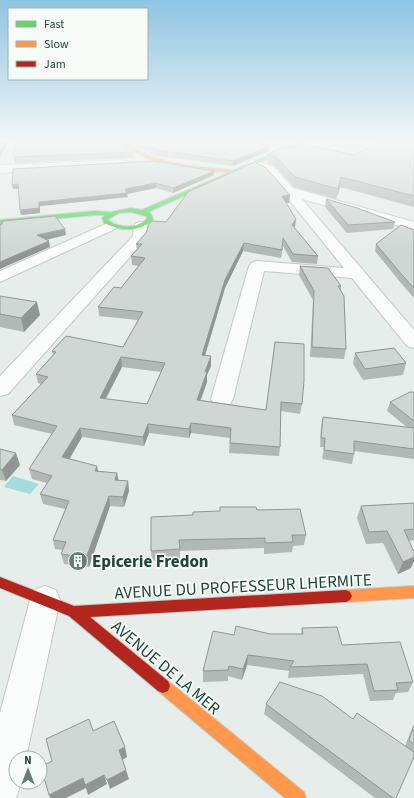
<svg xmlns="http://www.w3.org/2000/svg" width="414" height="798" viewBox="0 0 414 798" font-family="'Source Sans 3',sans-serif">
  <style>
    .water { fill: #a4dbde }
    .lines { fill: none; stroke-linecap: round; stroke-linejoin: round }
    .street-casing { stroke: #c4cac7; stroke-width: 2 }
    .fast-casing { stroke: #c2cbc7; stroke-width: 2 }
    .slow-casing { stroke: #c2cbc7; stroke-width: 2 }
    .jam-casing { stroke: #c2cbc7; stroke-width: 2 }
    .street { fill: #fbfcfc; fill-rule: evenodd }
    .fast { fill: #63d668; fill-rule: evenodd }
    .slow { fill: #ff974d; fill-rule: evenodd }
    .jam { fill: #b3261e; fill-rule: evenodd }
    .wall { fill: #b2b8b5; fill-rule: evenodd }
    .shaded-wall { fill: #919694 }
    .building { fill: #cfd6d3; stroke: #919694; fill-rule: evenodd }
    .labels { text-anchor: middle; stroke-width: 3.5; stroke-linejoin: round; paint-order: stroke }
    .near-poi-label { font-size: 17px; font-weight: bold; fill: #214438; stroke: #f6fbf8; text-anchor: start }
    .near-street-label { font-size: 17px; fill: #214438; stroke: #f6fbf8 }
  </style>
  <rect width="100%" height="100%" fill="#e7edea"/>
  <path class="water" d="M 13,476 L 39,484 L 30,494 L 4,487 Z"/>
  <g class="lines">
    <g class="street-casing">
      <path id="street" d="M 124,160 L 128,161 L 130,163 L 128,165 L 0,173 L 0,165 Z
        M 254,160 L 274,167 L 293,188 L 414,222 L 414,230 L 302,199 L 414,330 L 414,348 L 407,346 L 352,278 L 264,271 L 233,399 L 230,404 L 222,406 L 214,404 L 211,399 L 249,266 L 251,263 L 257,261 L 344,268 L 273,180 L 265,172 L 250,165 L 248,163 L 250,161 Z
        M 110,222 L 115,223 L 117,226 L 115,229 L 0,282 L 0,271 Z
        M 141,222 L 146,223 C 149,228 148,235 145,240 L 8,394 L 0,396 L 0,376 L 133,236 L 134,226 L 136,223 Z
        M 45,586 L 56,590 L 60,600 L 26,758 L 16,758 L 16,782 L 21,782 L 16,798 L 0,798 L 0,713 L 30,600 L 34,590 Z"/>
    </g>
    <g class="fast-casing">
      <path id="fast" d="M 303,140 L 310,140 L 148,212 L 151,214 L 153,219 C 140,233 120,231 104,223 L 102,218 L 105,215 L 94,215 L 0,224 L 0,220 L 94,211 L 111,212 L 131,208 L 142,210 ZM 131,212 L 146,216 L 147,219 C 136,229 121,228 109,221 L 108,219 L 119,213 Z"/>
    </g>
    <g class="slow-casing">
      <path id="slow" d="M 119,140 L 124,140 C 148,161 179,164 209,168 C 217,169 229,168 236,172 L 234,173 C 195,169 149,169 119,140 Z
        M 414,586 L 414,598 L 346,602 L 342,600 L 340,596 L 342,592 L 346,590 Z
        M 163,679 L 168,681 L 304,792 L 306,798 L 285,798 L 158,691 L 156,686 L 158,681 Z"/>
    </g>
    <g class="jam-casing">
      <path id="jam" d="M 0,577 L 74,606 L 346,590 L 350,592 L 352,596 L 350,600 L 346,602 L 90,617 L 168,681 L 170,686 L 168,691 L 163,693 L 158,691 L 69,616 L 0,588 Z"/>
    </g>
    <use href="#street" class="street"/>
    <use href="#fast" class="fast"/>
    <use href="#slow" class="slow"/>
    <use href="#jam" class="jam"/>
  </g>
  <path class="wall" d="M 129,140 L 245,140 L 269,146 L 269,151 L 233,166 L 158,156 L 133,145 Z
    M 414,140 L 414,207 L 340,187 L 336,199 L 294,187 L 275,166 L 267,163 L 267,154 L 295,148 L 355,155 Z
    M 133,152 L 133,158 L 15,163 L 14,157 Z
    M 214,171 L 214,175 L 173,193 L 156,188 L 127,194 L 128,197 L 40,206 L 40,213 L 21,215 L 18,189 L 13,189 L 12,185 Z
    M 290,195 L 289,203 L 286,203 L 296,219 L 295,226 L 295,228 L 318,256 L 317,264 L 292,262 L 283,246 L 281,258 L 243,251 L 225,288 L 205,356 L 211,366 L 207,375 L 207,382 L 201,400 L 266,410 L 275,342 L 302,404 L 300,414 L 281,411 L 280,447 L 279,456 L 229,453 L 230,438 L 191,433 L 189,438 L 149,433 L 144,446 L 82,437 L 69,459 L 98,471 L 117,473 L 118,480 L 128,481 L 129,491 L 124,507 L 110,506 L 89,567 L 64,564 L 61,554 L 63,550 L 55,549 L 53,540 L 65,509 L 43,504 L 40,494 L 47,483 L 32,479 L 29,469 L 52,434 L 14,425 L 12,415 L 41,384 L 38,383 L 36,374 L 53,355 L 52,351 L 123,347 L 138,320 L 99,316 L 98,307 L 121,288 L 139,266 L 132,265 L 131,256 L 137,250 L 136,244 L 166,222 ZM 122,367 L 161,372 L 147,404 L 106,399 Z
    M 326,199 L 395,222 L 393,229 L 347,233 L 325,207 Z
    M 414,230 L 414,298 L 400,282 L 375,251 L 376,244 Z
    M 300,266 L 341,286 L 341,290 L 346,349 L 344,359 L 310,357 L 313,300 L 299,275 Z
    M 0,296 L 40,315 L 24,332 L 0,327 Z
    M 355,353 L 406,363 L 403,375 L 363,380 L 353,364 Z
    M 414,392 L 414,459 L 354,451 L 354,454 L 352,464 L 322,459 L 324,447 L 320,447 L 321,426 L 323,417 L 408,428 L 387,411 L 390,402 Z
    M 0,449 L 20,465 L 6,481 L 0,480 Z
    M 414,503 L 414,540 L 409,541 L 411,568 L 398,574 L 383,543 L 366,544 L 357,518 L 361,506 Z
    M 257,510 L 306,535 L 304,545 L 293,546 L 292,552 L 264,554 L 264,548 L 180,551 L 180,559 L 152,561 L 151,551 L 193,515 Z
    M 302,628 L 342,645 L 413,682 L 408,692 L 396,693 L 393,700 L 370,701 L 363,674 L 288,678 L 289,671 L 247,665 L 242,680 L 228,676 L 228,681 L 203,682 L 203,671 L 234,635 L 301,634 Z
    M 266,704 L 353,719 L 405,746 L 412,728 L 414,724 L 414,757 L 396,798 L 375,798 L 264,714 Z"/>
  <path class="shaded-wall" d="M 6,140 L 10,140 L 0,157 L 0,150 Z
    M 269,146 L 269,151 L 233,166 L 233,161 Z
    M 214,171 L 214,175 L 173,193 L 173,188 Z
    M 341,177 L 340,187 L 336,199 L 338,189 Z
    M 156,183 L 156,188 L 127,194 L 128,197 L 40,206 L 40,213 L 21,215 L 20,210 L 39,202 L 125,189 Z
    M 18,184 L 19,189 L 13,189 L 12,185 Z
    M 290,195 L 289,203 L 281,203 L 282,196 Z
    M 296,219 L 295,226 L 292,232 L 292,225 Z
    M 65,229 L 66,235 L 38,242 L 37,235 Z
    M 49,241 L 50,247 L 0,269 L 0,262 Z
    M 244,243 L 243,251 L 225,288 L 202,365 L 202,355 L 225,280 Z
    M 37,302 L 40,315 L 24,332 L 21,318 Z
    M 211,356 L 211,366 L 207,375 L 207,382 L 197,409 L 197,400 L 205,372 Z
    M 121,357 L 122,367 L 101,407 L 100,398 Z
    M 191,423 L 191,433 L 189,438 L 189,429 Z
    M 148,424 L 149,433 L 144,446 L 143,437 Z
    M 80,428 L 82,437 L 65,467 L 62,457 Z
    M 16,453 L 20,465 L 6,481 L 2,470 Z
    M 97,466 L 99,475 L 95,471 Z
    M 117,473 L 119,483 L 115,480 Z
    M 128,481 L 129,491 L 124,507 L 123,497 Z
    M 109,496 L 110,506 L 89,567 L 86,558 Z
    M 414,557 L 414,561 L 411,568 L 398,574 L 403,562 Z
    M 248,655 L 247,665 L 242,680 L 243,669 Z
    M 125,747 L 127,757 L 122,760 L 119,750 Z
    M 126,770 L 129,779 L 110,789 L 107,780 Z
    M 104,775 L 107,784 L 88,795 L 86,788 L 66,798 L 50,798 L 49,795 L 83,778 Z"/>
  <path class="building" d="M 0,140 L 6,140 L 0,150 Z
    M 15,140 L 118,141 L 133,152 L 14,157 Z
    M 134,140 L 245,140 L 269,146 L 233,161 L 158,150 Z
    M 382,140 L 414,140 L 414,196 L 341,177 L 338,189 L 295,177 L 276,157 L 267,154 L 286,146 L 295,148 L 303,144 L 355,155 Z
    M 153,161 L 214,171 L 173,188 L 156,183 L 125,189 L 127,193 L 39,202 L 39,208 L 20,210 L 18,184 L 12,185 L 13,169 Z
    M 255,162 L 265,167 L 290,195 L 282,196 L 296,219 L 292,225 L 318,256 L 293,254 L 283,238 L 282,250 L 244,243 L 225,280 L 202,355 L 211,356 L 205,372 L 207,372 L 197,400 L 266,410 L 275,342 L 304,344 L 304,381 L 302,404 L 281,402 L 280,447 L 230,443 L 231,428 L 191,423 L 189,429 L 148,424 L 143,437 L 80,428 L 62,457 L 97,466 L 95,471 L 117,473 L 115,480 L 128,481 L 123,497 L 109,496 L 86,558 L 61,554 L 66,542 L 53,540 L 69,501 L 40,494 L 52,476 L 29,469 L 57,426 L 12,415 L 48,377 L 36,374 L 56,352 L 52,351 L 66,336 L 123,347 L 143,312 L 98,307 L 114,287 L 121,288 L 145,258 L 131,256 L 142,244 L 136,244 L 146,233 L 149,224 L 152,221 L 166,222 L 188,192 ZM 121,357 L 165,363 L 147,404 L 100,398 Z
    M 326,199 L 357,208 L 395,222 L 348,225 Z
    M 55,216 L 65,229 L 37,235 L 49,241 L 0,262 L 0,225 L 2,224 L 3,221 Z
    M 401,225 L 414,230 L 414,288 L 402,275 L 376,244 Z
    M 300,266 L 328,268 L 341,286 L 338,286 L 344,296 L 346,349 L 312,347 L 314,291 Z
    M 0,296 L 37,302 L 21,318 L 0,314 Z
    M 394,348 L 406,363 L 365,369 L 355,353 Z
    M 410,392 L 414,392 L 414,421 L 390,402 Z
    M 323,417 L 414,428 L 414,449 L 354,441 L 354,454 L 324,450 L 325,438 L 321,438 Z
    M 0,449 L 16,453 L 2,470 L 0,469 Z
    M 414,503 L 414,529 L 404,530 L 414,552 L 414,557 L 403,562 L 387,531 L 369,532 L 361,506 Z
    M 220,507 L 256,507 L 257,510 L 300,509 L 306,535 L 292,535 L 293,542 L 265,543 L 265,538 L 179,540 L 180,549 L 151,551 L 151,517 L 193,515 L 193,512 L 220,511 Z
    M 236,626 L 270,634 L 303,634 L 302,628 L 337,627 L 342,645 L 400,642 L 413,682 L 396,683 L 398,690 L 374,691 L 367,664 L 290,667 L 294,661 L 248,655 L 243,669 L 229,666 L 228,670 L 203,671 L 213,631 L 234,635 Z
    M 280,682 L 322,696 L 353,719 L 357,713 L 414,752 L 414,757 L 396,798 L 393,798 L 266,704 Z
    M 89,719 L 93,731 L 114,721 L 125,747 L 119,750 L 126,770 L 107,780 L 104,775 L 85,785 L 83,778 L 49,795 L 41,767 L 52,761 L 46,739 Z
    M 414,726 L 414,744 L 409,740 Z"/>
  <linearGradient id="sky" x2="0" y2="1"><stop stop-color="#8dc4e4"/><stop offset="0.56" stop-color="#f4f7f6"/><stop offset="1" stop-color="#f4f7f6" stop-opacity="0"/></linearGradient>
  <rect width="414" height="252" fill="url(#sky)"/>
  <defs>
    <g id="building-disc" transform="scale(1)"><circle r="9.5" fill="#667f76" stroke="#f6fbf8"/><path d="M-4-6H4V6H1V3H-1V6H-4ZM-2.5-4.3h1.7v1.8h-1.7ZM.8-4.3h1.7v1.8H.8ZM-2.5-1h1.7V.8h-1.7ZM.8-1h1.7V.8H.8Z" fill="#fff"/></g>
  </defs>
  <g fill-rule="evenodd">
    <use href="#building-disc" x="78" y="561"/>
  </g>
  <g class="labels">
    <g class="near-poi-label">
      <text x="92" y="567">Epicerie Fredon</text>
    </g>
    <g class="near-street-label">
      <text transform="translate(243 586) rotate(-3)" y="6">AVENUE DU PROFESSEUR LHERMITE</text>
      <text transform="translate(166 667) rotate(40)" y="6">AVENUE DE LA MER</text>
    </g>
  </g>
  <rect x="8" y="8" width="140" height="72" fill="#f6fbf8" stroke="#a1b2ab"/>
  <rect x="16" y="21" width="20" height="6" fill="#63d668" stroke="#a1b2ab"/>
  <text x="44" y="28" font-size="12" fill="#214438">Fast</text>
  <rect x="16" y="41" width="20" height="6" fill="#ff974d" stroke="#a1b2ab"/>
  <text x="44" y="48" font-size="12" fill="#214438">Slow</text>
  <rect x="16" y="61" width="20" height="6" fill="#b3261e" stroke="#a1b2ab"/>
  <text x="44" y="68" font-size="12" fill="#214438">Jam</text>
  <g transform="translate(28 770)"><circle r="19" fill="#f6fbf8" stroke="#a1b2ab"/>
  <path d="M0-3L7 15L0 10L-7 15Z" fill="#667f76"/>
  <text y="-6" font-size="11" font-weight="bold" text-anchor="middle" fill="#214438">N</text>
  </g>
</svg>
